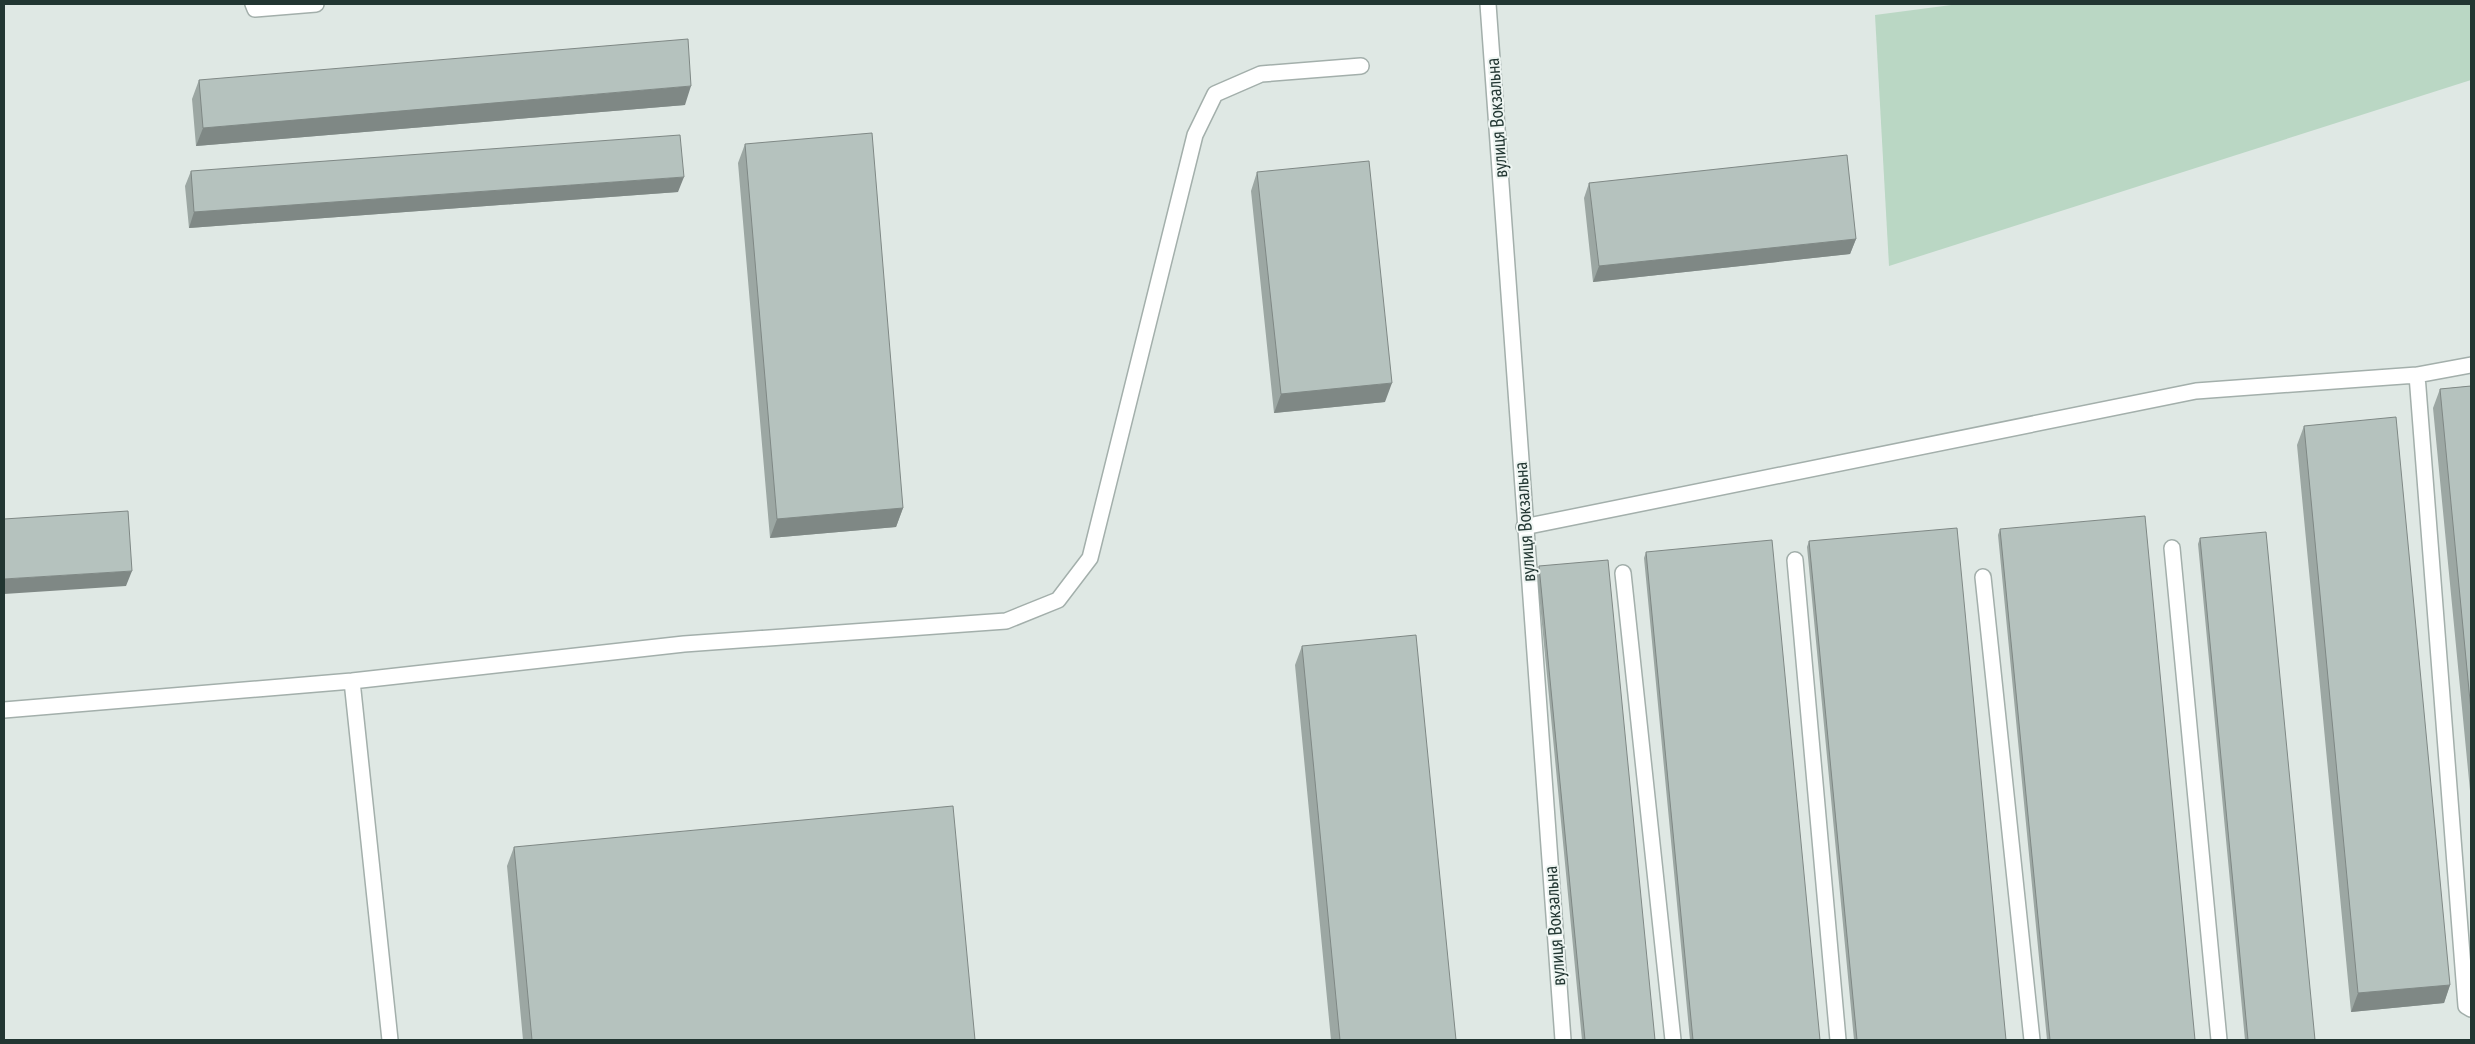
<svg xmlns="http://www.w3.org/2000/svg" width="2475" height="1044" viewBox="0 0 2475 1044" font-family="'PT Sans Narrow',sans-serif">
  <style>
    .green { fill: #bad7c4 }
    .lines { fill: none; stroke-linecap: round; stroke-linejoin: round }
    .lane-casing { stroke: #a3afab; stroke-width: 18 }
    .street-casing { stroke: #a3afab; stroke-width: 18 }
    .lane { stroke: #fff; stroke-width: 15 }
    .street { stroke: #fff; stroke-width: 15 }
    .wall { fill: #9ca7a3 }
    .shaded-wall { fill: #7f8885 }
    .building { fill: #b5c2be; stroke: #7f8885 }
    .labels { text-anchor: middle; stroke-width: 4; stroke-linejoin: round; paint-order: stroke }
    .street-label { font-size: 19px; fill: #223632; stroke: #eef5f2 }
  </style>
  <rect width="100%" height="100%" fill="#dfe8e4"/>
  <path class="green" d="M 1959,4 L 2471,4 L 2471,80 L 1889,266 L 1875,15 Z"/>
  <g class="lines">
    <g class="lane-casing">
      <path id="lane" d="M 2417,375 L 2466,1006 L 2471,1009
        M 1524,527 L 2196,391 L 2417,375 L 2471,365
        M 2172,548 L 2219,1040
        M 1795,560 L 1838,1040
        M 1623,573 L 1673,1040
        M 1983,577 L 2032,1040
        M 352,681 L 390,1040
        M 4,710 L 352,681 L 684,644 L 1006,621 L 1058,600 L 1090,558 L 1195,135 L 1215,94 L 1261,74 L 1361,66"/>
    </g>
    <g class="street-casing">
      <path id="street" d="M 253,4 L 255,9 L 316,4
        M 1488,4 L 1563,1040"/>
    </g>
    <use href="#lane" class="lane"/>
    <use href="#street" class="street"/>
  </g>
  <path class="wall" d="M 199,80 L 685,105 L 196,146 L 192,99 Z
    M 745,144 L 903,508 L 896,527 L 770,538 L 738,163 Z
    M 191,171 L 678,192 L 189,228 L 185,186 Z
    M 1257,172 L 1385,402 L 1274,413 L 1251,191 Z
    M 1589,183 L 1856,239 L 1850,254 L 1593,282 L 1584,198 Z
    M 2471,386 L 2471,801 L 2433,408 L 2440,389 Z
    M 2304,426 L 2450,985 L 2444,1003 L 2351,1012 L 2297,445 Z
    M 2000,529 L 2195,1040 L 2047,1040 L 1998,535 Z
    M 2200,538 L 2315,1040 L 2245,1040 L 2198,544 Z
    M 1809,541 L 2006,1040 L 1854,1040 L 1807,547 Z
    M 1646,552 L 1820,1040 L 1690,1040 L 1644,558 Z
    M 1539,566 L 1655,1040 L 1582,1040 L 1537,572 Z
    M 1302,646 L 1456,1040 L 1331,1040 L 1295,665 Z
    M 514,847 L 975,1040 L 523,1040 L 507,866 Z"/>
  <path class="shaded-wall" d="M 691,86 L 685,105 L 196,146 L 203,128 Z
    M 684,177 L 678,192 L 189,228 L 194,212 Z
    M 1856,239 L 1850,254 L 1593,282 L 1599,266 Z
    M 1392,383 L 1385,402 L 1274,413 L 1281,394 Z
    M 903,508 L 896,527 L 770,538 L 777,519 Z
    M 132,571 L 126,586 L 4,594 L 4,579 Z
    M 2450,985 L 2444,1003 L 2351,1012 L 2358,993 Z"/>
  <path class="building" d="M 688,39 L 691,86 L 203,128 L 199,80 Z
    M 872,133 L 903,508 L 777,519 L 745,144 Z
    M 680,135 L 684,177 L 194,212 L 191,171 Z
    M 1847,155 L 1856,239 L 1599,266 L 1589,183 Z
    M 1369,161 L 1392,383 L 1281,394 L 1257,172 Z
    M 2471,386 L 2471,711 L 2440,389 Z
    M 2396,417 L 2450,985 L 2358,993 L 2304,426 Z
    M 128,511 L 132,571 L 4,579 L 4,519 Z
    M 2145,516 L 2195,1040 L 2050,1040 L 2000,529 Z
    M 1957,528 L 2006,1040 L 1857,1040 L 1809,541 Z
    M 2266,532 L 2315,1040 L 2248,1040 L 2200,538 Z
    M 1772,540 L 1820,1040 L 1693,1040 L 1646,552 Z
    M 1608,560 L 1655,1040 L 1585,1040 L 1539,566 Z
    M 1416,635 L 1456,1040 L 1340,1040 L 1302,646 Z
    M 953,806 L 975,1040 L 532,1040 L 514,847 Z"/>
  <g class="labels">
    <g class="street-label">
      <text transform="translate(1496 118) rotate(-94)" y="7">вулиця Вокзальна</text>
      <text transform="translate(1524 522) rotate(-94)" y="7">вулиця Вокзальна</text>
      <text transform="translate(1554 926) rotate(-94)" y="7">вулиця Вокзальна</text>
    </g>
  </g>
  <rect width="2475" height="1044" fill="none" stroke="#223632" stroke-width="10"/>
</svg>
